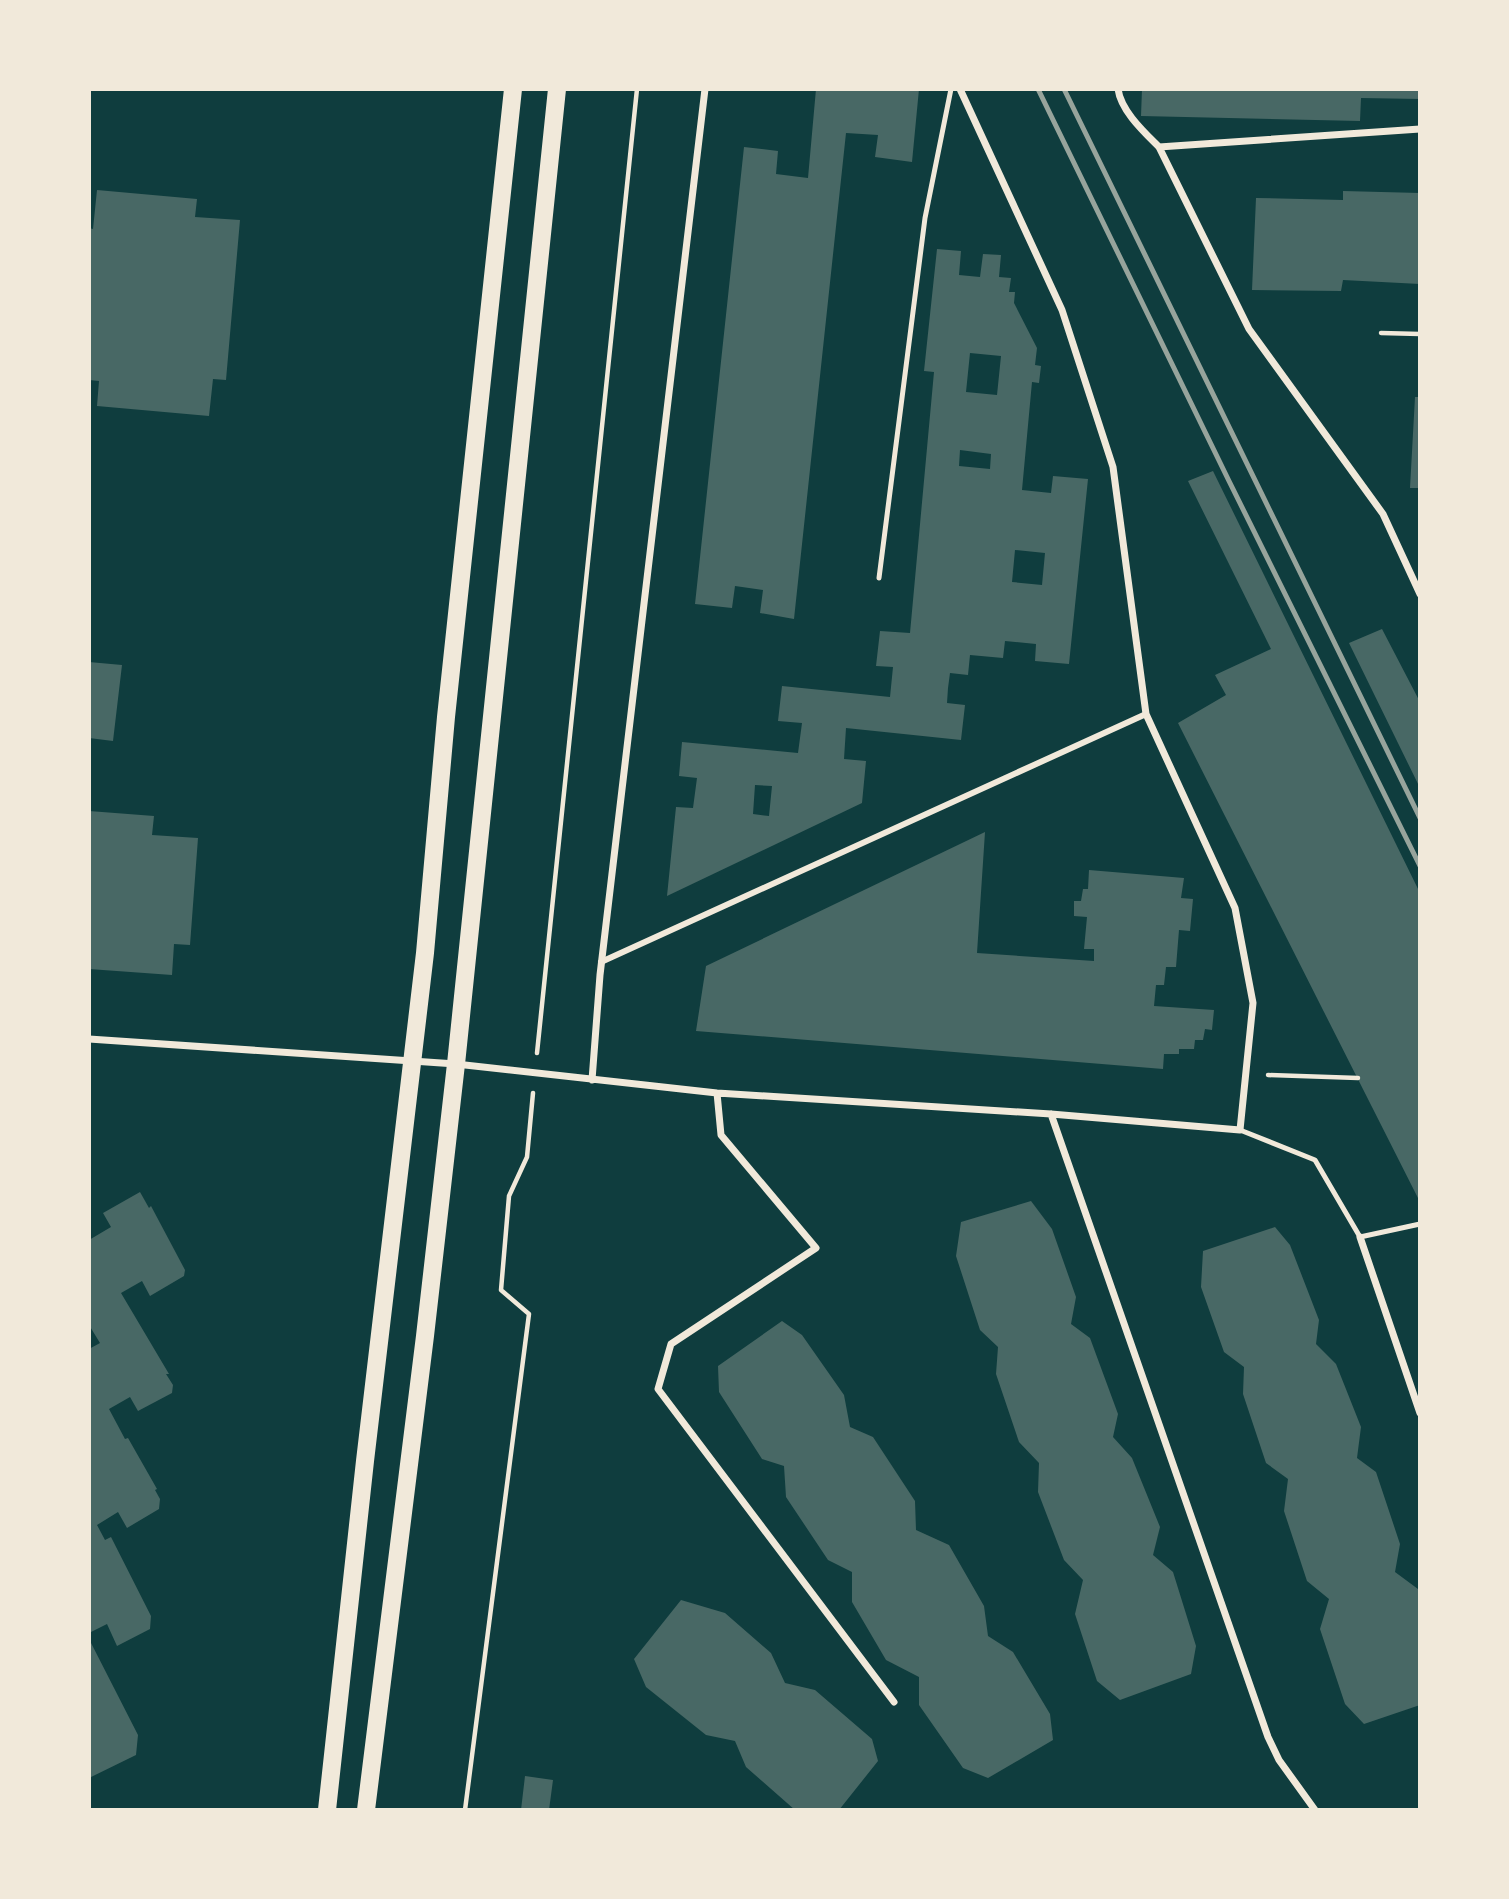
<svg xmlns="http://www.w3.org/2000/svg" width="1509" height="1899" viewBox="0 0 1509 1899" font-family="'Noto Sans',sans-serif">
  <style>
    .building { fill: #486865; fill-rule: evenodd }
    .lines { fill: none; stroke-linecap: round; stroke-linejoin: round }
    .path { stroke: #f1e9da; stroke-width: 4.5 }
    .service { stroke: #f1e9da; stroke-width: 5 }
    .pedestrian { stroke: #f1e9da; stroke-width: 6 }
    .minor { stroke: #f1e9da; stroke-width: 7 }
    .primary { stroke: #f1e9da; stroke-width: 18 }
    .rail { stroke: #97a49c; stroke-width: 5 }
  </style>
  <rect width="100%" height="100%" fill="#0f3d3e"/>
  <path class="building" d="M 816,89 L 919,89 L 912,162 L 875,157 L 878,135 L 846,133 L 794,619 L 760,613 L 763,590 L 735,586 L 732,608 L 695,604 L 744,147 L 778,151 L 776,174 L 808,178 Z
    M 1142,89 L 1420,89 L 1420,99 L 1361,98 L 1360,121 L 1141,116 Z
    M 97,190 L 197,199 L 195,217 L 240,220 L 226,380 L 213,379 L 209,416 L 97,406 L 99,381 L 89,380 L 89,228 L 93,229 Z
    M 1343,191 L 1420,193 L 1420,284 L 1343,280 L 1341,291 L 1252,290 L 1256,198 L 1343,200 Z
    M 937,249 L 961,251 L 959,275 L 980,277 L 983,254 L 1001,255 L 999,277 L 1011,278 L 1009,292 L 1015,292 L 1014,303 L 1037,348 L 1035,365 L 1041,366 L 1039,383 L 1032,382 L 1022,490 L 1051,493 L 1053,476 L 1088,479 L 1069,664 L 1035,661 L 1036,644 L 1005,641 L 1003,658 L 970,655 L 968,675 L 950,673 L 948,688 L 947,703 L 965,705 L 961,740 L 846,728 L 844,759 L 866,761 L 862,803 L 667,896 L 676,807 L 693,808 L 697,778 L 679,776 L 682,742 L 798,753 L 802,723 L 778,721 L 782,686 L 890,697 L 893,667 L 876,666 L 880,631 L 910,633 L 934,372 L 924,371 ZM 970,353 L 1001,356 L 997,395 L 966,392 ZM 960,450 L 991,454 L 990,469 L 959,466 ZM 1015,550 L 1045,553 L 1042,585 L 1012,582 ZM 755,785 L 772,786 L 769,816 L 753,814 Z
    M 1415,397 L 1420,397 L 1420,488 L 1410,488 Z
    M 1213,471 L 1420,893 L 1420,1202 L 1178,723 L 1226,695 L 1215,675 L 1271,649 L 1188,481 Z
    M 1382,629 L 1420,702 L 1420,788 L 1349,643 Z
    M 89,662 L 122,665 L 113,741 L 89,738 Z
    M 89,811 L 154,816 L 152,835 L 198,838 L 190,945 L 174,944 L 172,975 L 89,969 Z
    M 985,832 L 977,953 L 1094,961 L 1094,949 L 1084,949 L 1087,917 L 1074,916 L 1074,901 L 1081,901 L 1083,889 L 1088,889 L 1089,870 L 1184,878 L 1181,898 L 1193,899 L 1190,931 L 1179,930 L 1176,967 L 1166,967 L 1164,985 L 1156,985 L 1154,1006 L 1214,1010 L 1212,1030 L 1205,1029 L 1203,1040 L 1195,1040 L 1194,1049 L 1179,1049 L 1179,1054 L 1164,1054 L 1163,1069 L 696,1031 L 706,966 Z
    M 140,1192 L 149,1208 L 151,1206 L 185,1270 L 184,1276 L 150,1296 L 142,1281 L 121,1293 L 169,1374 L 166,1374 L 173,1385 L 172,1393 L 138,1411 L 130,1397 L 109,1409 L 125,1439 L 128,1438 L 157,1489 L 155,1490 L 160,1499 L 159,1509 L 127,1528 L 118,1512 L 97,1525 L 105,1540 L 111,1537 L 151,1616 L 150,1629 L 117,1646 L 107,1624 L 89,1633 L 89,1349 L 100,1343 L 89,1325 L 89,1240 L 111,1227 L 103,1213 Z
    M 1031,1201 L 1052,1229 L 1076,1297 L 1071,1324 L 1090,1338 L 1118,1414 L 1113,1437 L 1132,1458 L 1160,1527 L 1153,1555 L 1173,1572 L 1196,1646 L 1191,1674 L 1120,1700 L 1097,1681 L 1075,1614 L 1083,1580 L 1064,1560 L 1038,1492 L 1039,1463 L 1019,1442 L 996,1374 L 998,1347 L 980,1330 L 956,1256 L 961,1222 Z
    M 1275,1227 L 1290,1245 L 1319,1320 L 1316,1344 L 1336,1364 L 1361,1427 L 1357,1458 L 1376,1472 L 1400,1544 L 1395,1572 L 1418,1589 L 1420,1594 L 1420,1705 L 1364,1724 L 1345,1704 L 1320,1629 L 1329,1599 L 1307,1581 L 1284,1511 L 1288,1479 L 1266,1463 L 1243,1394 L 1244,1367 L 1224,1352 L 1201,1287 L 1203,1251 Z
    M 782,1321 L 802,1335 L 844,1395 L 850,1427 L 873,1437 L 915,1501 L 916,1530 L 949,1545 L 984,1606 L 988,1636 L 1013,1652 L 1050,1714 L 1053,1740 L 988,1778 L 963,1768 L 919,1705 L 919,1677 L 886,1660 L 852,1602 L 852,1572 L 828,1560 L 786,1497 L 784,1466 L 762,1459 L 719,1392 L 718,1366 Z
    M 681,1600 L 725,1613 L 771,1653 L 785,1683 L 815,1690 L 872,1739 L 878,1761 L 839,1810 L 795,1810 L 746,1767 L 735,1741 L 706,1735 L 646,1687 L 634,1659 Z
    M 89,1639 L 138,1735 L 136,1755 L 89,1778 Z
    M 525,1776 L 553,1780 L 549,1810 L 521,1810 Z"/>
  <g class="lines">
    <path class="path" d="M 1381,333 L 1420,334
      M 537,1053 L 637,89
      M 1268,1075 L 1358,1078
      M 465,1810 L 529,1314 L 501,1290 L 509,1196 L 527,1157 L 533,1093"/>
    <path class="service" d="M 879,578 L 925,218 L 951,89
      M 1240,1130 L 1315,1160 L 1360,1237 L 1420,1224"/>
    <path class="pedestrian" d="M 601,962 L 1146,714"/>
    <path class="minor" d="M 1118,89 C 1121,111 1144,132 1159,147 L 1249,329 L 1383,514 L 1420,594
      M 1159,147 L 1420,129
      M 89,1039 L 456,1064 L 717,1093 L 1051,1114 L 1240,1130 L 1253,1003 L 1235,908 L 1146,714 L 1113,467 L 1062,310 L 960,89
      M 592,1080 L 600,975 L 705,89
      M 717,1093 L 721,1135 L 816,1248 L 671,1344 L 658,1389 L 894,1702
      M 1051,1114 L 1268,1737 L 1279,1760 L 1315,1810
      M 1360,1237 L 1420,1413"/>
    <path class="primary" d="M 327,1810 L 365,1461 L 425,953 L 446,717 L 513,89
      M 366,1810 L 425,1336 L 456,1064 L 557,89"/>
    <path class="rail" d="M 1038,89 L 1229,481 L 1420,866
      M 1064,89 L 1420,818"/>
  </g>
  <rect width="1509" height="1899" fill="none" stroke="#f1e9da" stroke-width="182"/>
</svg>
